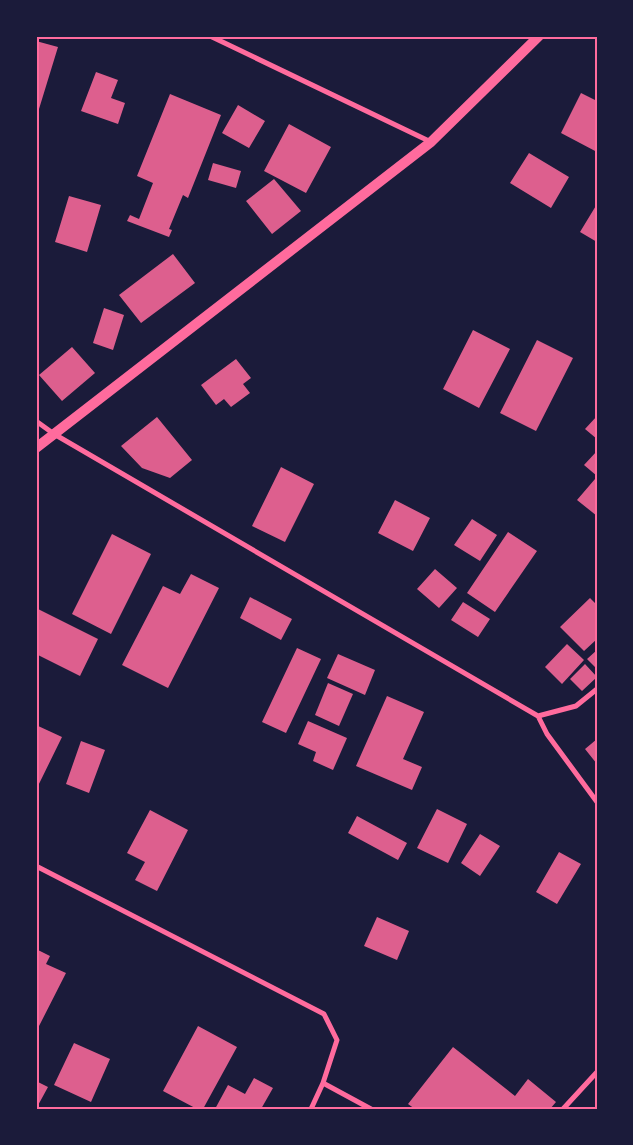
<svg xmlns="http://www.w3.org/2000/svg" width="633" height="1145" viewBox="0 0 633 1145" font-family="'Space Grotesk',sans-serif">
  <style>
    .building { fill: #dd5f8e }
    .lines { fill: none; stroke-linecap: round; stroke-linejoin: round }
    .minor { stroke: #ff6b9d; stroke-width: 5 }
    .secondary { stroke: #ff6b9d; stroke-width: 10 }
    .neatline { fill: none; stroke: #ff6b9d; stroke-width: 2 }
  </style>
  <rect width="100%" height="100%" fill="#1b1b3a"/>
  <path class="building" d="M 36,41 L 58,47 L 39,109 L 36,108 Z
    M 96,72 L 118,80 L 111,98 L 125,103 L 118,124 L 81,111 Z
    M 581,93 L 597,101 L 597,152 L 561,133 Z
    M 170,94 L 221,115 L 188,198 L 183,195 L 169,229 L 172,230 L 169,237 L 127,221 L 130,215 L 139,219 L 153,183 L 137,176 Z
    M 238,105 L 265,121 L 249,148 L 222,133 Z
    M 289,124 L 331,147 L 306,193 L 264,171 Z
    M 529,153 L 569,177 L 551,208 L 510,183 Z
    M 213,163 L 241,171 L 236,188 L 208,180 Z
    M 274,179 L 301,211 L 272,234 L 246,201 Z
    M 69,196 L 101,205 L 87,252 L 55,242 Z
    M 597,204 L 597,242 L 580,232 Z
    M 173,254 L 195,283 L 141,323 L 119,295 Z
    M 104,308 L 124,315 L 113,350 L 93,343 Z
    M 473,330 L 510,349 L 479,408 L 443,389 Z
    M 537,340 L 573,358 L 536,431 L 500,413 Z
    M 72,347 L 95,373 L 62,401 L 39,375 Z
    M 236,359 L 251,378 L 243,384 L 250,393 L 231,407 L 224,399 L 216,405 L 201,385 Z
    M 597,416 L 597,439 L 585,429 Z
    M 157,417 L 192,460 L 170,478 L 142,468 L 121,446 Z
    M 597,451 L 597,476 L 584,465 Z
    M 281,467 L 314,484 L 285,542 L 252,526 Z
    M 595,479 L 597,481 L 597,516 L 577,500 Z
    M 395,500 L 430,518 L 413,551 L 378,533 Z
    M 472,519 L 497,535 L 480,561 L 454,545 Z
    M 508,532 L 537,551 L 495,612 L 467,593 Z
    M 112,534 L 151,554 L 111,634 L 72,614 Z
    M 435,569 L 457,588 L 439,608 L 417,589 Z
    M 191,574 L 219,588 L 168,688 L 122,665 L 163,586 L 180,594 Z
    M 250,597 L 292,619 L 281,640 L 240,618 Z
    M 590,598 L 597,605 L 597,639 L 584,651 L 560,627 Z
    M 463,602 L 490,619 L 478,637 L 451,620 Z
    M 36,608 L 98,639 L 80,676 L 36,654 Z
    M 567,644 L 584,660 L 562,684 L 545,667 Z
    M 297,648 L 321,659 L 286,733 L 262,722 Z
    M 597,650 L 597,669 L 587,659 Z
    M 338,654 L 375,670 L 365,695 L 327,678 Z
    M 585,664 L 597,677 L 582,691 L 570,679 Z
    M 328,683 L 353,694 L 339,726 L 315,715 Z
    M 387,696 L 424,712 L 403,759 L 422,767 L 412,790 L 356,766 Z
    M 308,721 L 347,738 L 333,770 L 313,761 L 316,752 L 298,744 Z
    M 36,725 L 62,737 L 36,790 Z
    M 597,739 L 597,764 L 585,749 Z
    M 81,741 L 105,750 L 89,793 L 66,784 Z
    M 437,809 L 467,824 L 448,863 L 417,848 Z
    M 150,810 L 188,830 L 157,891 L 135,880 L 145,862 L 127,853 Z
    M 357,816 L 407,843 L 398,860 L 348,833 Z
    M 480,834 L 500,846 L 480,876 L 461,863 Z
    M 559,852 L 581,864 L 557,904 L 536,892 Z
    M 377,917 L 409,931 L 397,960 L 364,946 Z
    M 36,949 L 50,956 L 46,964 L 66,973 L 36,1032 Z
    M 198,1026 L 237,1047 L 203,1109 L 197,1109 L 163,1091 Z
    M 74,1043 L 110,1059 L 91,1102 L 54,1085 Z
    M 453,1047 L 515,1096 L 528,1079 L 556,1102 L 550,1109 L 415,1109 L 408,1104 Z
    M 254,1078 L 273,1088 L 261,1109 L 215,1109 L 228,1085 L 245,1094 Z
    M 36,1081 L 48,1087 L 36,1109 Z"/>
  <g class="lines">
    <path class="minor" d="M 210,36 L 431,142
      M 36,421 L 54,434 L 538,716 L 547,734 L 597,802
      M 538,716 L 576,706 L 597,689
      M 36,866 L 324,1014 L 337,1040 L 323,1083 L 311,1109
      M 323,1083 L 371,1109
      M 563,1109 L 597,1072"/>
    <path class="secondary" d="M 36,448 L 431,142 L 539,36"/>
  </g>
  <rect width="633" height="1145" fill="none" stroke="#1b1b3a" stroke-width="75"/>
  <rect x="38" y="38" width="558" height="1070" class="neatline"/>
</svg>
